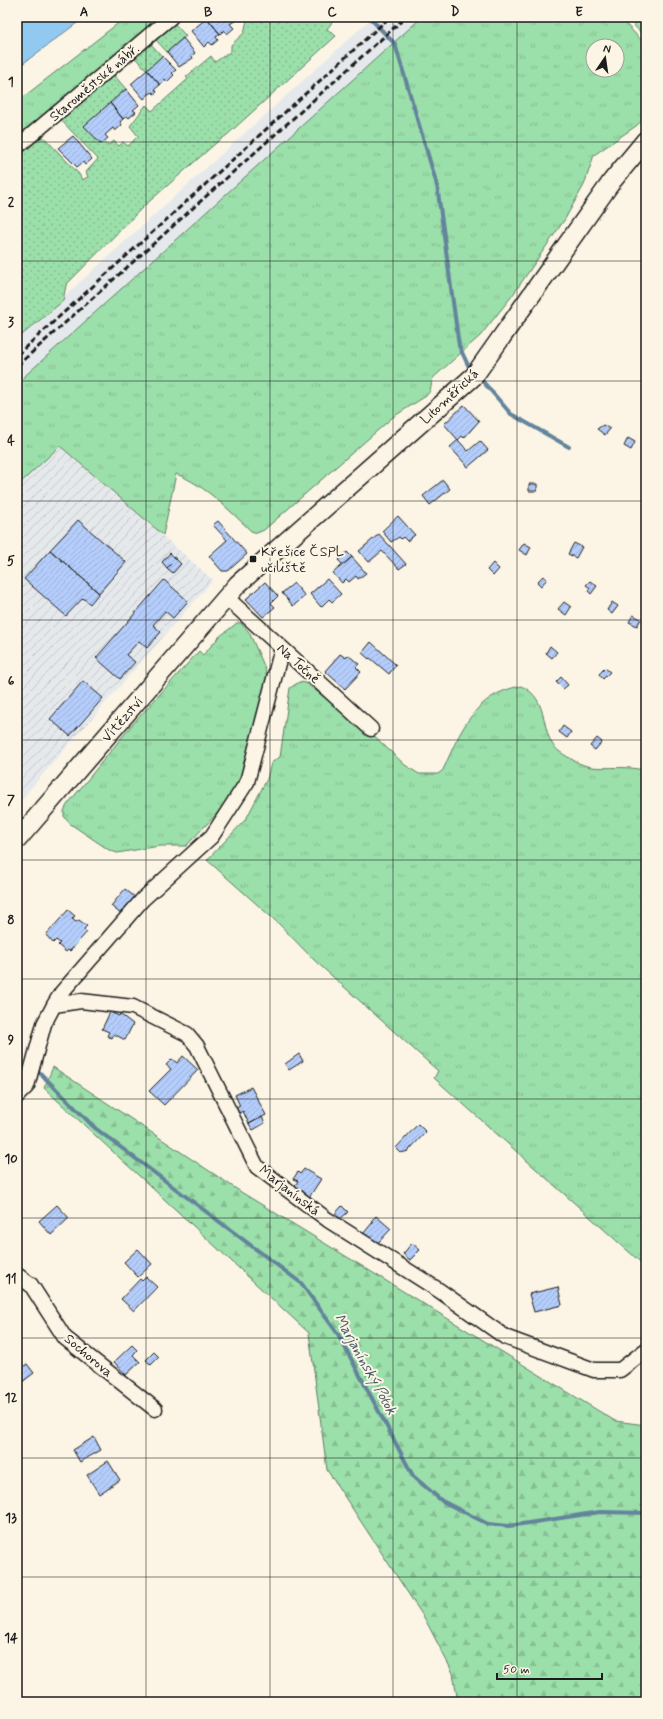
<svg xmlns="http://www.w3.org/2000/svg" width="663" height="1719" viewBox="0 0 663 1719" font-family="Mynerve,sans-serif">
  <style>
    .built { fill: #e6e9ec }
    .industrial { fill: url(#industrial-furrows) }
    .grass { fill: url(#grass-tufts); stroke: #5c7e63; fill-rule: evenodd }
    .forest { fill: url(#forest-firs); stroke: #5c7e63 }
    .garden { fill: url(#garden-dots); stroke: #5c7e63 }
    .water { fill: #92c9f1; stroke: #63849c }
    .lines { fill: none; stroke-linecap: round; stroke-linejoin: round }
    .stream { stroke: #63849c; stroke-width: 4 }
    .building { fill: url(#building-hatch); stroke: #1c1c1c }
    .minor-casing { stroke: #1c1c1c; stroke-width: 17 }
    .major-casing { stroke: #1c1c1c; stroke-width: 21 }
    .minor { stroke: #fcf5e5; stroke-width: 14 }
    .major { stroke: #fcf5e5; stroke-width: 18 }
    .rail { stroke: #1c1c1c; stroke-width: 3; stroke-dasharray: 6 3; stroke-linecap: butt }
    .grid { fill: none; stroke: #1c1c1c; stroke-width: 1; stroke-opacity: 0.55 }
    .poi-dot { fill: #1c1c1c; stroke: #fcf5e5; stroke-width: 1.5 }
    .labels { text-anchor: middle; stroke-width: 4; stroke-linejoin: round; paint-order: stroke }
    .street-label { font-size: 14px; fill: #1c1c1c; stroke: #fcf5e5 }
    .poi-label { font-size: 14px; fill: #1c1c1c; stroke: #fcf5e5; text-anchor: start }
    .water-label { font-size: 15px; font-style: italic; fill: #455967; stroke: #fcf5e5 }
    .neatline { fill: none; stroke: #1c1c1c; stroke-width: 1.5 }
    .grid-label { font-size: 13px; text-anchor: middle; font-weight: bold; fill: #1c1c1c }
  </style>
  <defs>
    <pattern id="industrial-furrows" width="10" height="10" patternUnits="userSpaceOnUse"><rect width="10" height="10" fill="#e6e9ec"/><path d="M-1 1l2-2M0 10L10 0M9 11l2-2" fill="none" stroke="#c5c7ca"/></pattern>
    <pattern id="grass-tufts" width="24" height="20" patternUnits="userSpaceOnUse"><rect width="24" height="20" fill="#9bdfaa"/><path d="M3 7l-1-3M5 7V3M7 7l1-3M15 17l-1-3M17 17v-4M19 17l1-3" fill="none" stroke="#85bf92"/></pattern>
    <pattern id="forest-firs" width="22" height="20" patternUnits="userSpaceOnUse"><rect width="22" height="20" fill="#9bdfaa"/><path d="M5 1l3.5 6h-7zM16 11l3.5 6h-7z" fill="#85bf92"/></pattern>
    <pattern id="garden-dots" width="8" height="8" patternUnits="userSpaceOnUse"><rect width="8" height="8" fill="#9bdfaa"/><path d="M2 2h.1M6 6h.1" fill="none" stroke="#85bf92" stroke-width="1.8" stroke-linecap="round"/></pattern>
    <pattern id="building-hatch" width="6" height="6" patternUnits="userSpaceOnUse"><rect width="6" height="6" fill="#b4cdfb"/><path d="M-1 1l2-2M0 6l6-6M5 7l2-2" fill="none" stroke="#9aafd7"/></pattern>
  </defs>
  <rect width="100%" height="100%" fill="#fcf5e5"/>
  <filter id="ink" filterUnits="userSpaceOnUse"><feTurbulence type="fractalNoise" baseFrequency=".025" numOctaves="2"/><feDisplacementMap in="SourceGraphic" scale="8" xChannelSelector="R" yChannelSelector="G"/><feConvolveMatrix kernelMatrix="1 2 1 2 8 2 1 2 1" color-interpolation-filters="sRGB"/></filter>
  <g filter="url(#ink)">
    <path class="built" d="M 373,17 L 422,17 L 17,383 L 17,339 Z"/>
    <path class="industrial" d="M 60,446 L 213,580 L 17,804 L 17,486 Z"/>
    <path class="grass" d="M 126,17 L 163,17 L 17,140 L 17,102 Z
      M 422,17 L 619,17 L 646,45 L 646,117 L 636,126 L 594,155 L 584,185 L 565,219 L 512,296 L 480,336 L 433,378 L 430,391 L 426,396 L 393,417 L 264,530 L 257,533 L 251,531 C 229,510 205,485 176,474 L 163,535 L 60,446 L 17,486 L 17,383 ZM 593,46 L 617,46 L 617,70 L 593,70 Z
      M 237,623 L 241,623 L 249,632 L 265,668 L 268,684 L 247,769 L 226,804 L 186,846 L 160,846 L 117,853 L 109,850 L 69,823 L 64,816 L 64,811 L 67,805 L 131,726 L 199,651 L 203,655 L 219,637 Z
      M 299,682 L 306,683 L 373,735 L 405,765 L 419,774 L 438,774 L 443,770 C 460,732 474,694 521,686 C 552,699 538,737 560,752 C 569,758 580,765 591,767 C 609,769 628,765 646,771 L 646,1267 L 434,1078 L 438,1071 L 313,959 L 278,923 L 207,860 L 246,819 L 267,779 L 271,763 L 280,757 L 290,688 Z"/>
    <path class="forest" d="M 53,1067 L 241,1192 L 615,1421 L 646,1425 L 646,1702 L 458,1702 L 453,1673 L 425,1619 L 327,1470 L 309,1333 L 44,1088 Z"/>
    <path class="garden" d="M 251,17 L 336,17 L 327,29 L 336,36 L 227,135 L 216,143 L 143,207 L 66,285 L 63,301 L 17,339 L 17,152 L 39,132 L 79,174 L 82,180 L 88,177 L 86,172 L 98,159 L 58,117 L 113,74 L 126,89 L 85,126 L 109,145 L 114,141 L 119,146 L 123,142 L 128,146 L 138,136 L 130,126 L 146,105 L 152,111 L 188,79 L 186,77 L 211,56 L 215,62 L 231,51 L 231,45 L 244,33 L 247,20 Z
      M 626,17 L 646,17 L 646,38 Z
      M 173,22 L 186,36 L 167,52 L 155,39 Z
      M 150,43 L 162,56 L 147,70 L 134,57 Z"/>
    <path class="water" d="M 17,17 L 85,17 L 17,68 Z"/>
    <g class="lines">
      <path class="stream" d="M 369,17 L 395,44 L 437,185 L 459,346 L 468,365 L 473,370
        M 479,377 L 511,414 L 569,447
        M 38,1071 L 95,1128 L 301,1283 L 338,1334 L 413,1476 L 442,1501 L 488,1524 L 509,1526 L 600,1512 L 646,1513
        M 17,1072 L 19,1072"/>
    </g>
    <path class="building" d="M 208,17 L 234,17 L 236,20 L 230,24 L 234,28 L 227,34 L 224,30 L 220,34 L 207,18 Z
      M 207,18 L 220,34 L 216,37 L 218,40 L 212,45 L 209,42 L 204,47 L 191,31 Z
      M 183,38 L 195,53 L 192,56 L 193,58 L 179,67 L 167,52 Z
      M 162,56 L 176,70 L 172,73 L 174,75 L 167,82 L 165,79 L 160,85 L 147,70 Z
      M 147,70 L 160,85 L 155,89 L 157,92 L 154,94 L 153,92 L 149,94 L 144,99 L 131,84 Z
      M 126,89 L 139,105 L 133,110 L 136,112 L 129,118 L 127,116 L 123,119 L 110,103 Z
      M 110,103 L 123,119 L 120,122 L 122,125 L 115,131 L 113,128 L 105,135 L 108,138 L 101,144 L 84,126 Z
      M 73,136 L 92,159 L 85,165 L 83,162 L 77,167 L 58,148 Z
      M 464,405 L 479,421 L 464,438 L 462,436 L 458,440 L 444,424 Z
      M 603,425 L 610,429 L 605,435 L 597,429 Z
      M 628,438 L 635,442 L 631,450 L 624,446 Z
      M 458,440 L 468,451 L 480,441 L 488,450 L 468,467 L 450,447 Z
      M 443,480 L 450,489 L 430,505 L 423,496 Z
      M 529,484 L 537,484 L 537,491 L 529,491 Z
      M 398,516 L 415,535 L 407,541 L 403,537 L 401,539 L 399,537 L 391,542 L 382,531 Z
      M 78,520 L 126,562 L 99,593 L 50,550 Z
      M 218,521 L 247,554 L 228,571 L 222,571 L 209,556 L 227,540 L 213,525 Z
      M 379,534 L 406,564 L 399,569 L 382,551 L 369,562 L 359,551 Z
      M 524,543 L 531,547 L 527,555 L 519,550 Z
      M 574,543 L 582,547 L 576,558 L 568,554 Z
      M 50,550 L 99,593 L 90,604 L 83,598 L 66,616 L 24,579 Z
      M 347,552 L 352,557 L 343,565 L 338,560 Z
      M 170,553 L 176,559 L 167,568 L 162,562 Z
      M 352,557 L 366,573 L 358,579 L 356,576 L 349,582 L 346,579 L 342,583 L 333,573 Z
      M 176,559 L 181,564 L 173,573 L 167,568 Z
      M 493,563 L 499,569 L 493,576 L 487,570 Z
      M 543,576 L 547,579 L 541,586 L 537,582 Z
      M 327,579 L 341,594 L 332,602 L 329,599 L 321,607 L 310,594 Z
      M 164,580 L 188,601 L 173,618 L 165,611 L 153,625 L 161,632 L 147,648 L 139,641 L 126,655 L 135,662 L 120,679 L 96,658 Z
      M 590,581 L 597,586 L 591,594 L 588,591 L 590,588 L 586,585 Z
      M 265,582 L 278,596 L 271,603 L 275,607 L 263,617 L 246,599 Z
      M 294,583 L 305,596 L 293,606 L 282,593 Z
      M 564,602 L 571,607 L 566,615 L 558,609 Z
      M 612,602 L 618,606 L 612,614 L 607,610 Z
      M 633,615 L 641,619 L 637,626 L 629,622 Z
      M 371,642 L 396,665 L 389,674 L 370,658 L 369,659 L 362,653 Z
      M 550,646 L 557,652 L 552,658 L 546,653 Z
      M 340,654 L 346,658 L 348,655 L 359,664 L 356,667 L 361,672 L 345,689 L 325,671 Z
      M 605,668 L 610,672 L 603,679 L 599,674 Z
      M 561,677 L 568,685 L 563,689 L 556,682 Z
      M 83,681 L 103,698 L 70,736 L 50,719 Z
      M 563,726 L 571,732 L 567,738 L 559,732 Z
      M 597,738 L 602,742 L 595,750 L 590,746 Z
      M 125,889 L 136,898 L 122,915 L 111,906 Z
      M 68,910 L 75,916 L 72,919 L 76,922 L 79,920 L 87,926 L 84,929 L 87,932 L 70,951 L 68,950 L 66,952 L 58,945 L 60,943 L 56,940 L 53,943 L 46,935 Z
      M 110,1012 L 119,1016 L 120,1014 L 133,1024 L 125,1040 L 114,1034 L 112,1038 L 107,1036 L 109,1032 L 102,1029 Z
      M 299,1054 L 303,1061 L 289,1070 L 285,1064 Z
      M 183,1056 L 198,1070 L 164,1105 L 149,1091 L 171,1069 L 166,1065 L 172,1059 L 177,1063 Z
      M 251,1087 L 266,1115 L 249,1124 L 243,1111 L 239,1113 L 236,1108 L 240,1106 L 235,1095 Z
      M 262,1117 L 265,1123 L 253,1130 L 249,1124 Z
      M 418,1124 L 426,1132 L 408,1151 L 401,1153 L 396,1148 Z
      M 304,1169 L 321,1179 L 308,1199 L 293,1188 L 298,1181 L 293,1179 L 298,1172 L 300,1174 Z
      M 57,1205 L 69,1218 L 51,1235 L 39,1221 Z
      M 342,1206 L 348,1212 L 339,1220 L 334,1215 Z
      M 376,1216 L 391,1229 L 376,1245 L 363,1234 L 373,1222 L 371,1221 Z
      M 412,1243 L 420,1250 L 410,1260 L 403,1254 Z
      M 138,1249 L 152,1264 L 138,1277 L 124,1262 Z
      M 146,1277 L 157,1287 L 134,1311 L 121,1299 L 140,1279 L 142,1281 Z
      M 558,1287 L 562,1305 L 534,1312 L 529,1294 Z
      M 132,1345 L 137,1350 L 133,1355 L 140,1362 L 126,1375 L 114,1362 Z
      M 154,1352 L 159,1357 L 151,1365 L 146,1360 Z
      M 17,1362 L 21,1368 L 27,1364 L 34,1373 L 17,1386 Z
      M 94,1437 L 101,1450 L 80,1462 L 73,1450 Z
      M 108,1461 L 120,1480 L 99,1494 L 87,1475 Z"/>
    <g class="lines">
      <g class="minor-casing">
        <path id="minor" d="M 17,147 L 171,17
          M 227,598 L 371,729
          M 54,1005 L 81,1001 L 133,1007 L 187,1034 L 197,1046 L 257,1167 L 328,1220 L 440,1291 L 505,1337 L 594,1370 L 620,1370 L 646,1350
          M 17,1096 L 27,1086 L 44,1024 L 54,1005 L 62,992 L 143,899 L 212,836 L 247,782 L 282,648
          M 17,1275 L 31,1285 L 65,1338 L 155,1409"/>
      </g>
      <g class="major-casing">
        <path id="major" d="M 17,840 L 238,584 L 474,376 L 612,181 L 646,140"/>
      </g>
      <use href="#minor" class="minor"/>
      <use href="#major" class="major"/>
      <path class="rail" d="M 17,355 L 390,17
        M 17,366 L 406,17"/>
    </g>
  </g>
  <path class="grid" d="M 146,17 L 146,1702M 270,17 L 270,1702M 393,17 L 393,1702M 517,17 L 517,1702M 17,142 L 646,142M 17,261 L 646,261M 17,381 L 646,381M 17,501 L 646,501M 17,620 L 646,620M 17,740 L 646,740M 17,860 L 646,860M 17,979 L 646,979M 17,1099 L 646,1099M 17,1218 L 646,1218M 17,1338 L 646,1338M 17,1458 L 646,1458M 17,1577 L 646,1577"/>
  <rect class="poi-dot" x="249" y="555" width="8" height="8" rx="2"/>
  <g class="labels">
    <g class="street-label">
      <text transform="translate(94 82) rotate(-40)" y="5">Staroměstské nábř.</text>
      <text transform="translate(449 396) rotate(-43)" y="5">Litoměřická</text>
      <text transform="translate(299 663) rotate(42)" y="5">Na Točně</text>
      <text transform="translate(122 719) rotate(-49)" y="5">Vítězství</text>
      <text transform="translate(290 1190) rotate(38)" y="5">Marjanínská</text>
      <text transform="translate(89 1355) rotate(40)" y="5">Sochorova</text>
    </g>
    <g class="poi-label">
      <text x="261" y="556">Křešice ČSPL<tspan x="261" dy="16">učiliště</tspan></text>
    </g>
    <g class="water-label">
      <text transform="translate(366 1364) rotate(61)" y="5">Marjanínský Potok</text>
    </g>
  </g>
  <rect width="663" height="1719" fill="none" stroke="#fcf5e5" stroke-width="44"/>
  <g transform="translate(605 58) rotate(13)"><circle r="19" fill="#fcf5e5" stroke="#a29e95"/>
  <path d="M0-3L7 15L0 10L-7 15Z" fill="#1c1c1c"/>
  <text y="-6" font-size="11" font-weight="bold" text-anchor="middle" fill="#1c1c1c">N</text>
  </g>
  <path d="M497 1673v6h105v-6" fill="none" stroke="#1c1c1c" stroke-width="2"/>
  <text x="503" y="1673" font-size="12" fill="#1c1c1c" stroke="#fcf5e5" stroke-width="3" paint-order="stroke">50 m</text>
  <rect x="22" y="22" width="619" height="1675" class="neatline"/>
  <g class="grid-label">
    <text x="84" y="16">A</text>
    <text x="208" y="16">B</text>
    <text x="332" y="16">C</text>
    <text x="455" y="16">D</text>
    <text x="579" y="16">E</text>
    <text x="11" y="86">1</text>
    <text x="11" y="206">2</text>
    <text x="11" y="326">3</text>
    <text x="11" y="445">4</text>
    <text x="11" y="565">5</text>
    <text x="11" y="685">6</text>
    <text x="11" y="804">7</text>
    <text x="11" y="924">8</text>
    <text x="11" y="1044">9</text>
    <text x="11" y="1163">10</text>
    <text x="11" y="1283">11</text>
    <text x="11" y="1402">12</text>
    <text x="11" y="1522">13</text>
    <text x="11" y="1642">14</text>
  </g>
</svg>
